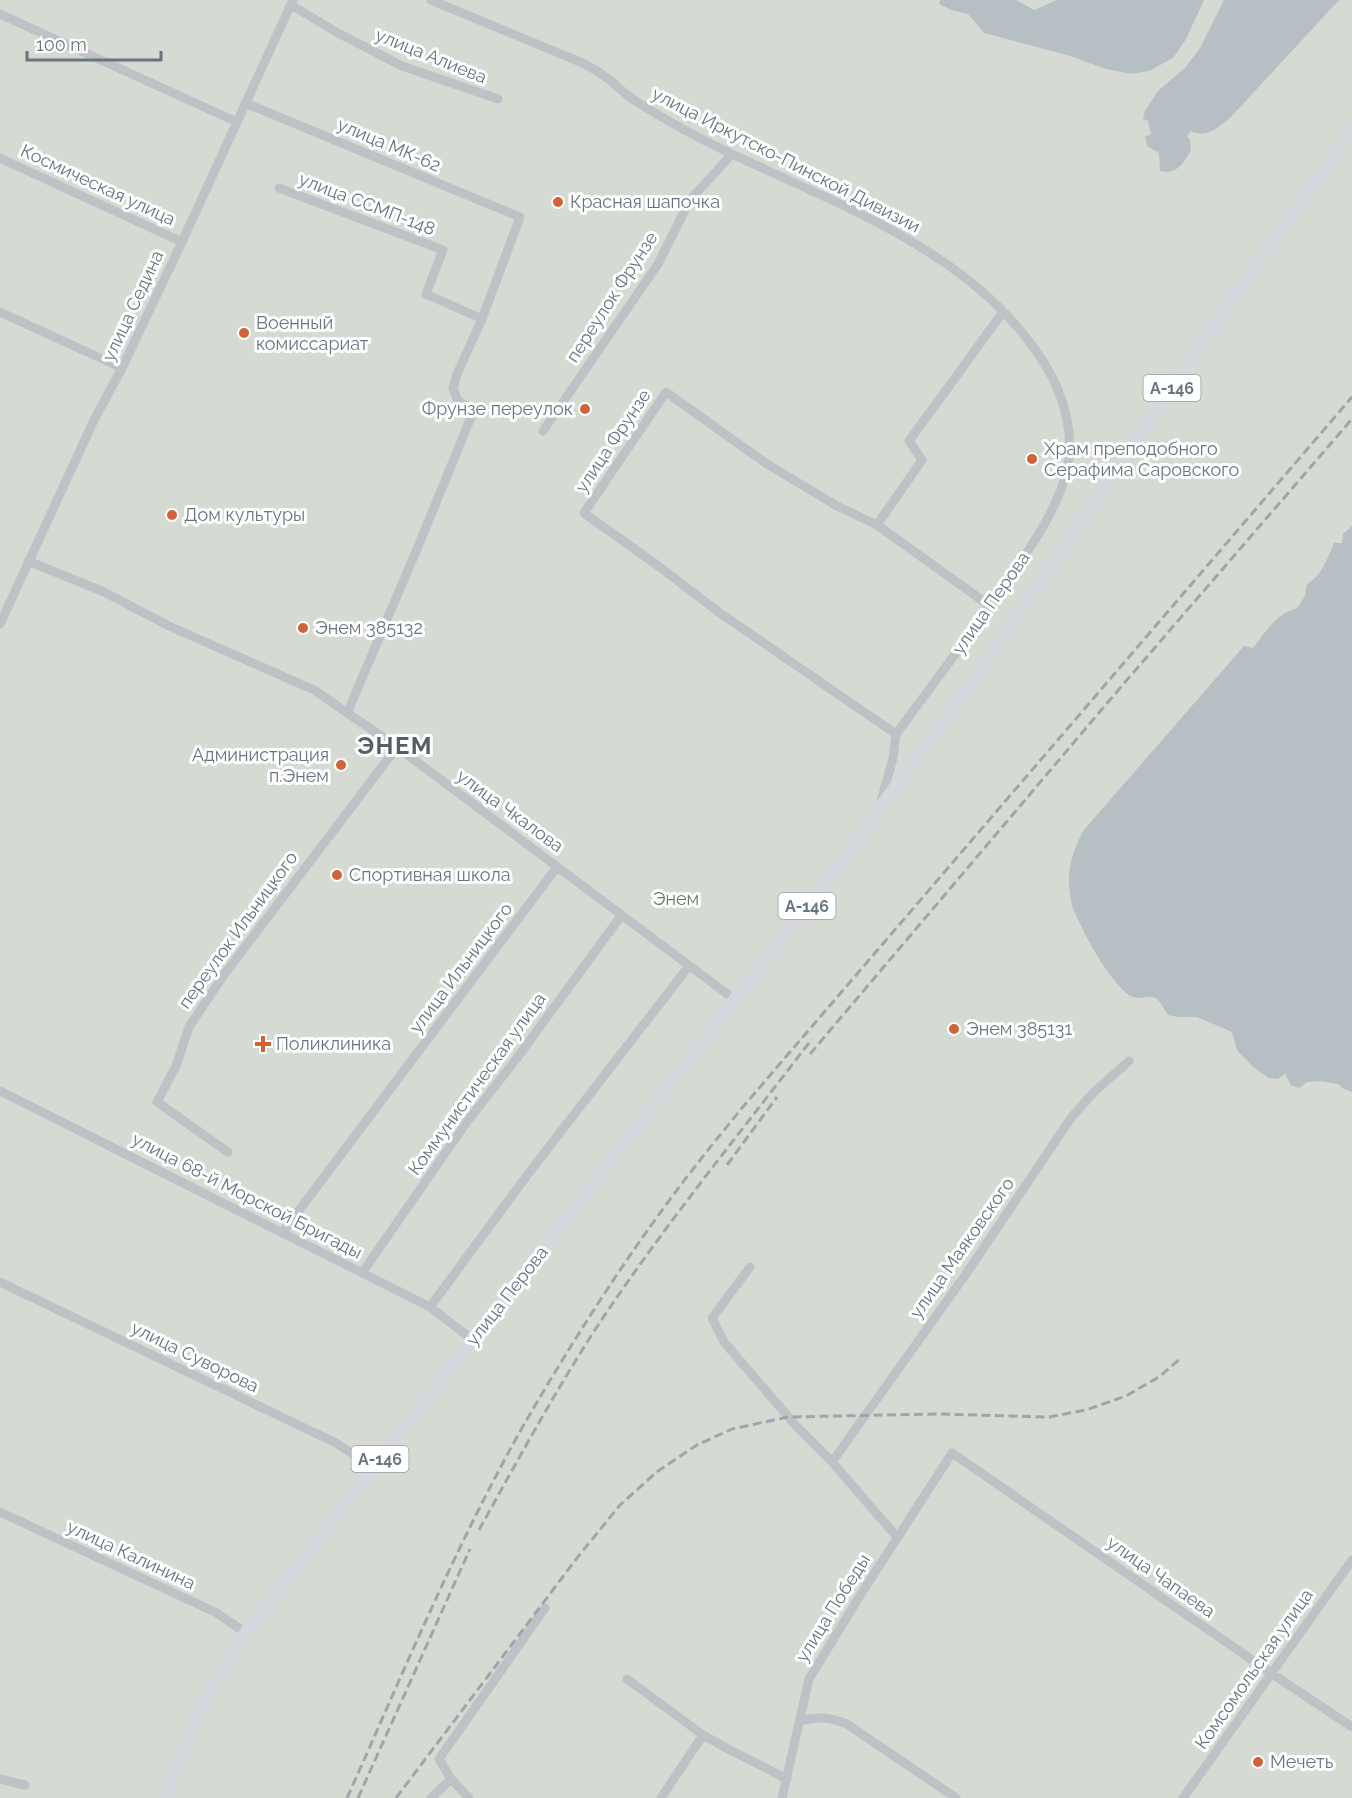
<svg xmlns="http://www.w3.org/2000/svg" width="1352" height="1798" viewBox="0 0 1352 1798" font-family="Raleway,sans-serif">
  <style>
    .green { fill: #d5dad3 }
    .water { fill: #b6bfc4 }
    .lines { fill: none; stroke-linecap: round; stroke-linejoin: round }
    .minor { stroke: #bec1c5; stroke-width: 9 }
    .highway { stroke: #d5d8dc; stroke-width: 14 }
    .rail { stroke: #a0a5aa; stroke-width: 3; stroke-dasharray: 9 4.5; stroke-linecap: butt }
    .poi-dot { fill: #d06339; stroke: #fff; stroke-width: 2 }
    .labels { text-anchor: middle; stroke-width: 6; stroke-linejoin: round; paint-order: stroke }
    .shield { fill: #fff; stroke: #959ea7; stroke-width: 1.5 }
    .shield-label { font-size: 16px; font-weight: bold; fill: #687581 }
    .street-label { font-size: 18px; fill: #687581; stroke: #fff }
    .poi-label { font-size: 18px; fill: #687581; stroke: #fff; text-anchor: start }
    .park-label { font-size: 18px; fill: #697966; stroke: #fff }
    .district-label { font-size: 24px; font-weight: bold; letter-spacing: 1.5px; fill: #555e67; stroke: #fff }
  </style>
  <rect width="100%" height="100%" fill="#f6f6f3"/>
  <path class="green" d="M 0,0 L 1352,0 L 1352,1798 L 0,1798 Z"/>
  <path class="water" d="M 940,0 L 1016,0 L 1034,10 L 1057,0 L 1204,0 L 1186,39 L 1173,58 L 1149,71 L 1131,74 L 1106,69 L 1067,55 L 984,33 L 968,14 L 951,10 L 939,4 Z
    M 1224,0 L 1339,0 L 1230,118 C 1217,128 1207,139 1191,131 L 1187,136 L 1190,140 L 1191,150 C 1184,163 1177,175 1160,171 L 1159,153 L 1147,146 L 1145,137 L 1151,134 L 1148,121 L 1143,119 L 1145,111 L 1158,91 L 1185,68 L 1200,48 Z
    M 1352,526 L 1352,1092 L 1342,1088 L 1339,1084 L 1319,1081 L 1307,1082 L 1299,1088 L 1291,1085 L 1285,1074 L 1278,1079 L 1269,1078 L 1253,1067 L 1237,1050 L 1232,1032 L 1197,1017 L 1178,1017 L 1168,1015 C 1165,1010 1161,1003 1157,999 C 1149,993 1137,1003 1126,993 C 1103,971 1086,937 1073,909 C 1065,878 1069,859 1083,831 L 1244,646 L 1253,648 C 1266,631 1276,614 1297,608 L 1305,596 L 1307,584 C 1321,577 1328,557 1334,543 L 1342,543 L 1343,534 Z"/>
  <g class="lines">
    <path class="minor" d="M 431,0 L 585,64 C 594,69 602,74 610,80 C 619,88 627,96 637,102 C 667,121 700,139 732,154 C 846,208 987,258 1051,375 C 1066,403 1074,438 1067,470 C 1056,514 1026,554 1001,591 C 967,639 931,687 896,734 L 893,758 L 881,802
      M 291,5 L 338,33 L 402,66 L 498,99
      M 0,14 L 237,122
      M 245,103 L 520,217 L 482,319 L 457,374 L 453,388 L 458,401 L 474,410 L 417,549 L 348,711
      M 0,158 L 182,242
      M 279,188 L 443,250 L 426,294 L 482,319
      M 0,312 L 122,368
      M 543,431 L 658,264 L 690,200 L 732,154
      M 877,525 L 922,460 L 909,441 L 1003,312
      M 28,561 L 104,592 L 169,626 L 314,690 L 397,747 L 734,999
      M 0,624 L 94,420 L 122,368 L 182,242 L 293,0
      M 896,734 L 720,613 L 657,565 L 584,513 L 666,392 L 767,464 L 837,506 L 877,525 L 990,606
      M 0,1091 L 430,1307 L 473,1340
      M 228,1152 L 157,1102 L 176,1066 L 189,1027 L 223,976 L 397,747
      M 282,1233 L 557,867
      M 750,1267 L 712,1318 L 724,1342 L 797,1427 L 832,1462 L 897,1537
      M 362,1273 L 466,1123 L 517,1058 L 621,916
      M 0,1282 L 336,1443 L 373,1467
      M 430,1307 L 528,1174 L 689,966
      M 832,1462 L 966,1274 L 1071,1118 L 1094,1092 L 1129,1061
      M 0,1512 L 217,1613 L 246,1633
      M 627,1679 L 703,1735 L 728,1749 L 787,1779
      M 800,1721 C 818,1716 829,1717 847,1724 L 956,1798
      M 0,1779 L 25,1785
      M 431,1798 L 451,1779
      M 469,1798 L 451,1779 L 439,1759 L 545,1608
      M 661,1798 L 703,1735
      M 782,1798 L 809,1679 L 861,1594 L 952,1453 L 1271,1673 L 1352,1727
      M 1183,1798 L 1352,1560"/>
    <path class="highway" d="M 166,1798 L 178,1760 L 203,1703 L 246,1633 L 843,860 L 975,678 L 1235,294 L 1352,131"/>
    <path class="rail" d="M 810,1054 L 1114,695 L 1352,419
      M 727,1165 L 777,1097
      M 479,1530 C 515,1465 551,1399 591,1336 C 658,1233 737,1137 812,1039
      M 347,1798 C 404,1671 457,1542 526,1421 C 572,1342 622,1263 677,1190 C 698,1162 720,1135 742,1108 L 1352,397
      M 358,1798 L 470,1549
      M 396,1798 L 577,1558 L 620,1505 L 658,1471 L 697,1445 L 732,1429 L 788,1417 L 937,1414 L 1049,1417 L 1086,1410 L 1126,1396 L 1159,1377 L 1181,1358"/>
  </g>
  <g class="poi-dot">
    <circle cx="558" cy="202" r="6"/>
    <circle cx="244" cy="333" r="6"/>
    <circle cx="585" cy="409" r="6"/>
    <circle cx="1032" cy="459" r="6"/>
    <circle cx="172" cy="515" r="6"/>
    <circle cx="303" cy="628" r="6"/>
    <circle cx="341" cy="765" r="6"/>
    <circle cx="337" cy="875" r="6"/>
    <circle cx="954" cy="1029" r="6"/>
    <path d="M260 1035h6v6h6v6h-6v6h-6v-6h-6v-6h6z"/>
    <circle cx="1258" cy="1762" r="6"/>
  </g>
  <g class="labels">
    <g class="shield">
      <rect x="1143.5" y="375" width="57" height="26" rx="4.5"/>
      <rect x="778.5" y="893" width="57" height="26" rx="4.5"/>
      <rect x="351.5" y="1446" width="57" height="26" rx="4.5"/>
    </g>
    <g class="shield-label">
      <text x="1172" y="394">А-146</text>
      <text x="807" y="912">А-146</text>
      <text x="380" y="1465">А-146</text>
    </g>
    <g class="street-label">
      <text transform="translate(431 56) rotate(22)" y="6">улица Алиева</text>
      <text transform="translate(389 145) rotate(23)" y="6">улица МК-62</text>
      <text transform="translate(786 160) rotate(27)" y="6">улица Иркутско-Пинской Дивизии</text>
      <text transform="translate(98 185) rotate(25)" y="6">Космическая улица</text>
      <text transform="translate(367 204) rotate(21)" y="6">улица ССМП-148</text>
      <text transform="translate(612 297) rotate(-57)" y="6">переулок Фрунзе</text>
      <text transform="translate(133 306) rotate(-65)" y="6">улица Седина</text>
      <text transform="translate(613 441) rotate(-56)" y="6">улица Фрунзе</text>
      <text transform="translate(991 603) rotate(-55)" y="6">улица Перова</text>
      <text transform="translate(510 811) rotate(36)" y="6">улица Чкалова</text>
      <text transform="translate(238 930) rotate(-54)" y="6">переулок Ильницкого</text>
      <text transform="translate(461 968) rotate(-53)" y="6">улица Ильницкого</text>
      <text transform="translate(477 1084) rotate(-54)" y="6">Коммунистическая улица</text>
      <text transform="translate(247 1196) rotate(27)" y="6">улица 68-й Морской Бригады</text>
      <text transform="translate(962 1248) rotate(-55)" y="6">улица Маяковского</text>
      <text transform="translate(507 1296) rotate(-52)" y="6">улица Перова</text>
      <text transform="translate(195 1357) rotate(26)" y="6">улица Суворова</text>
      <text transform="translate(131 1555) rotate(25)" y="6">улица Калинина</text>
      <text transform="translate(1161 1577) rotate(35)" y="6">улица Чапаева</text>
      <text transform="translate(833 1608) rotate(-58)" y="6">улица Победы</text>
      <text transform="translate(1254 1669) rotate(-55)" y="6">Комсомольская улица</text>
    </g>
    <g class="poi-label">
      <text x="570" y="208">Красная шапочка</text>
      <text x="256" y="329">Военный<tspan x="256" dy="21">комиссариат</tspan></text>
      <text x="573" y="415" text-anchor="end">Фрунзе переулок</text>
      <text x="1044" y="455">Храм преподобного<tspan x="1044" dy="21">Серафима Саровского</tspan></text>
      <text x="184" y="521">Дом культуры</text>
      <text x="315" y="634">Энем 385132</text>
      <text x="329" y="761" text-anchor="end">Администрация<tspan x="329" dy="21">п.Энем</tspan></text>
      <text x="349" y="881">Спортивная школа</text>
      <text x="966" y="1035">Энем 385131</text>
      <text x="276" y="1050">Поликлиника</text>
      <text x="1270" y="1768">Мечеть</text>
    </g>
    <g class="park-label">
      <text x="676" y="905">Энем</text>
    </g>
    <g class="district-label">
      <text x="395" y="754">ЭНЕМ</text>
    </g>
  </g>
  <path d="M27 51v9h134v-9" fill="none" stroke="#687581" stroke-width="3"/>
  <text x="36" y="51" font-size="18" fill="#687581" stroke="#ffffff" stroke-width="4.5" paint-order="stroke">100 m</text>
</svg>
